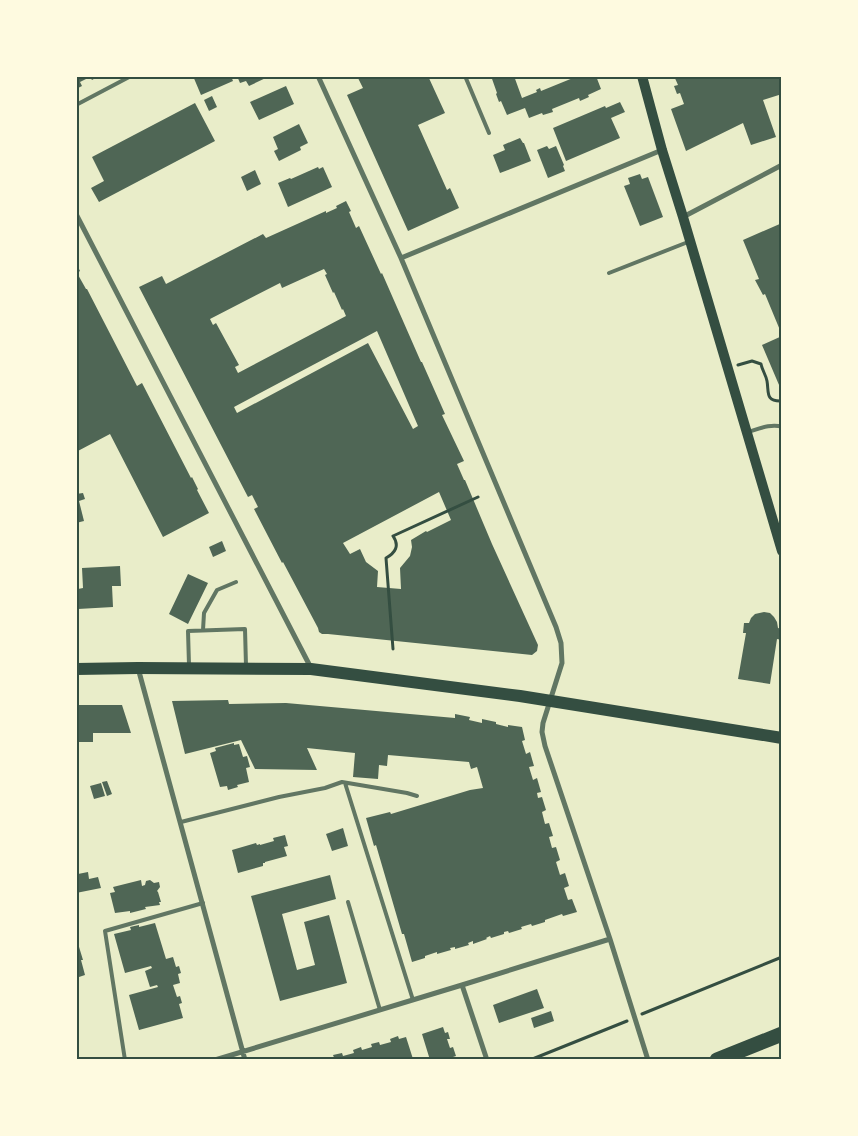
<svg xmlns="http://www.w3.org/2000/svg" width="858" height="1136" viewBox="0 0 858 1136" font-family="'PT Sans',sans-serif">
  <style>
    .building { fill: #4f6655; fill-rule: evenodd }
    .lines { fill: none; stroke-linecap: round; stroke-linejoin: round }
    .path { stroke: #344e41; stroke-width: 3 }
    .service { stroke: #617663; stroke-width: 4 }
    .minor { stroke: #617663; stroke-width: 5 }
    .secondary { stroke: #344e41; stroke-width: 10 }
    .primary { stroke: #344e41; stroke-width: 12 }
    .motorway { stroke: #344e41; stroke-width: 15 }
    .neatline { fill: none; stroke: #344e41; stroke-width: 2 }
  </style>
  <rect width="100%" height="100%" fill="#e9edc9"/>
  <path class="building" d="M 76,76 L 99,76 L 92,80 L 90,77 L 80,82 L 82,86 L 76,89 Z
    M 193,76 L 231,76 L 233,81 L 201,95 Z
    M 237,76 L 270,76 L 249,86 L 246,81 L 240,83 Z
    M 357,76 L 428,76 L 445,113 L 418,125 L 447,190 L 450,188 L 459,208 L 408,231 L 347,95 L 363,88 Z
    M 491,76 L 514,76 L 522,98 L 537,92 L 536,90 L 540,88 L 541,91 L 573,78 L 572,76 L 596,76 L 601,89 L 588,95 L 589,97 L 580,101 L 579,98 L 552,109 L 553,112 L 543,115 L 542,113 L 529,118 L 525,108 L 507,115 L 501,101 L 499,102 L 496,94 L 497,93 Z
    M 674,76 L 782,76 L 782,94 L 763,100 L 776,137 L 751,145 L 743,123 L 686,151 L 671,109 L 684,104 L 680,93 L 677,94 L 674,86 L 678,85 Z
    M 286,86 L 294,104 L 259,120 L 250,102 Z
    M 212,96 L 217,107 L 209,111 L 204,100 Z
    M 620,102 L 625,112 L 611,118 L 620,138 L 566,161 L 553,128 L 605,106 L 606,108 Z
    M 195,103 L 215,141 L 99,202 L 91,188 L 104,181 L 92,157 Z
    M 299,124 L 308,143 L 300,147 L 301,150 L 279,161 L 274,151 L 278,149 L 273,137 Z
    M 520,138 L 523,143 L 524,143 L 531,161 L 500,173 L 493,155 L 505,150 L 503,145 Z
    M 547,146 L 549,149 L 556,146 L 564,165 L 563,166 L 565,171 L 548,178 L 537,150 Z
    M 318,167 L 319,169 L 323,167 L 332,187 L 288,207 L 278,183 L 290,178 L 291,179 Z
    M 255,170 L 261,184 L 247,191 L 241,177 Z
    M 640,174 L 642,179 L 648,177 L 663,217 L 640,226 L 624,186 L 630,184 L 628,178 Z
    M 346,201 L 351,211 L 349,212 L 356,228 L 359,226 L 381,274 L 382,273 L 421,362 L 422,362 L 445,414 L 442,415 L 464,461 L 457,464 L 464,480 L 465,480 L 492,544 L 538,645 L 537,651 L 532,655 L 328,634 L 322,634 L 319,632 L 318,628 L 283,562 L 282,563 L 254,509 L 258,507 L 252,495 L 248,497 L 139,287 L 162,276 L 166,284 L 263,234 L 266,238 L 326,211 L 326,213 L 337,208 L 336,206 ZM 324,269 L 327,274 L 325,275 L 333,293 L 334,292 L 342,310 L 343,309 L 346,316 L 238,373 L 235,367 L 239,365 L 216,323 L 213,325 L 210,319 L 280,283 L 282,288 ZM 377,331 L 418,426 L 413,429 L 368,343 L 237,413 L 234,407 ZM 439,492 L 451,520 L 427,532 L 426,531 L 411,540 L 412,547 L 410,556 L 400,568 L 401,589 L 377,587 L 378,571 L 366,562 L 360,549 L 350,554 L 343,543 Z
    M 782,223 L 782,335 L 765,294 L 763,295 L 755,280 L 759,279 L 743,240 Z
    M 76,263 L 80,271 L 77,273 L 86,289 L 87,289 L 137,386 L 142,383 L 191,478 L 192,477 L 198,489 L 197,490 L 209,513 L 163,537 L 110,434 L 76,452 Z
    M 782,336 L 782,392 L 762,345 Z
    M 83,493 L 85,499 L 79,501 L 84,521 L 76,523 L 76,494 Z
    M 222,541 L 226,551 L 213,557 L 209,547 Z
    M 120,566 L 121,586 L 112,586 L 113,607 L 78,609 L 78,589 L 83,588 L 82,568 Z
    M 188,574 L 208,583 L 188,624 L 169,614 Z
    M 764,612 L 770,613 L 774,617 L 777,622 L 778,628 L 782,629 L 782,640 L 777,639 L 770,684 L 738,679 L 746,633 L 743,633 L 744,623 L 749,623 L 751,618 L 755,614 Z
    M 228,700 L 229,704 L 286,703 L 455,718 L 455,714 L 470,717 L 469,720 L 482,723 L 482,719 L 496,722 L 496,724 L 508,727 L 508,725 L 522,727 L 525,740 L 522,741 L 526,754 L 530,752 L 534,766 L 529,767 L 533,780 L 537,778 L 541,792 L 537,793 L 538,798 L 542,797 L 546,810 L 542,812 L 545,824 L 549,823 L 553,836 L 549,837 L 552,848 L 556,847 L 560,860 L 556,862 L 560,875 L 565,873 L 569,886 L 564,888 L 568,900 L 572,899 L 577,912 L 563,916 L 562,914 L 545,920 L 545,922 L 532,926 L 531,924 L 521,927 L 522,929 L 509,933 L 508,931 L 504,932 L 504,934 L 491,938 L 490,936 L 486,938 L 487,939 L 473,944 L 473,941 L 468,943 L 469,945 L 455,949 L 455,947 L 450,948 L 451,950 L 437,954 L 437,952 L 425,956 L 425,958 L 412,962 L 404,934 L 402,934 L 376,845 L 374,846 L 366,818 L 390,812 L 391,814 L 470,790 L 483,788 L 477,767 L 471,769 L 469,762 L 388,755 L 387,766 L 379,765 L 378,779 L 353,777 L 355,753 L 307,748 L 317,770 L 255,769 L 241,740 L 185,754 L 172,701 Z
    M 76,705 L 122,705 L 131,733 L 93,733 L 93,742 L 76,742 Z
    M 234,743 L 234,745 L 239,744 L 243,757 L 247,756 L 250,767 L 246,768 L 249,782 L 237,785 L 238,787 L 228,790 L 227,786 L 220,787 L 210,753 L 216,751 L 215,748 Z
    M 107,781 L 112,794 L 107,796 L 102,782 Z
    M 101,783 L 105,796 L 94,799 L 90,786 Z
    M 343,828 L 348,846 L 332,851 L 326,834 Z
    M 285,835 L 288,846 L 284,847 L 287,856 L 265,862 L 265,863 L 263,863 L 263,866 L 238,873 L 232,850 L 256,843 L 257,845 L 260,844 L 260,845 L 274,841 L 273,838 Z
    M 76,870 L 78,874 L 88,872 L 89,879 L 98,877 L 101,888 L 76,893 Z
    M 330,875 L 336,899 L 282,914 L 297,970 L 315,965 L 304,922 L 329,915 L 347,983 L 280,1001 L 251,896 Z
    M 141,880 L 142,886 L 145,885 L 146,881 L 150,880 L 154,883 L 159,882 L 160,887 L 157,891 L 158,892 L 161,902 L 159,902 L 160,905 L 145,907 L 146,909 L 130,913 L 130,911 L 115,913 L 110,893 L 115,892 L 113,887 Z
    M 155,923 L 166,959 L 173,957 L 176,967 L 179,966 L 181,973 L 178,974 L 180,983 L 173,985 L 177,997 L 180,996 L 182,1003 L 179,1004 L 183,1018 L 139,1030 L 129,995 L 158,987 L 157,985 L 150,987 L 145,971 L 152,968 L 151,966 L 125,973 L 114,934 L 131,930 L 130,927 L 139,925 L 139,927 Z
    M 76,937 L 83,960 L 81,960 L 85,975 L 76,978 Z
    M 537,989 L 544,1008 L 499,1023 L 493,1005 Z
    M 551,1011 L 554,1021 L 534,1028 L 531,1018 Z
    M 443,1027 L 445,1033 L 448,1032 L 450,1039 L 447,1039 L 450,1048 L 453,1047 L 456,1056 L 453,1057 L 454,1060 L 430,1060 L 422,1034 Z
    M 398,1036 L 399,1039 L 406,1037 L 413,1059 L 335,1060 L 333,1055 L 342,1053 L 343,1056 L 354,1053 L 353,1050 L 361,1047 L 362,1050 L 372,1047 L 371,1044 L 379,1042 L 380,1045 L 391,1042 L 390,1039 Z"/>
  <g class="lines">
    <path class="path" d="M 738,365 L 752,361 L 761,364 C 762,370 766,375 767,381 C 769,392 765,402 782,401
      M 393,649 L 386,558 C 395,553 400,546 393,536 L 478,497
      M 642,1014 L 782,957
      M 530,1060 L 627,1021"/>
    <path class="service" d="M 465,76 L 489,133
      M 76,105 L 131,76
      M 609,273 L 688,242
      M 748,432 C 758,429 772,423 782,427
      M 203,630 L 204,613 L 217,590 L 236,582
      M 189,665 L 188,631 L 245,629 L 246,666
      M 345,783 L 413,1000
      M 181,822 L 279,797 L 325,788 L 342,782 L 407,793 L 417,796
      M 348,902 L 380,1010
      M 125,1060 L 105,931 L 203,903"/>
    <path class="minor" d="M 318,76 L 401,258 L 556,627 L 561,643 L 562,663 L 543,723 L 542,732 L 545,746 L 610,939 L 648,1060
      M 76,214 L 311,668
      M 683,217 L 782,165
      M 401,258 L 662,150
      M 138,668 L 245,1060
      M 462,985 L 486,1057
      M 215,1060 L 462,985 L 610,939"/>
    <path class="secondary" d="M 642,76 L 662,150 L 683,217 L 782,551"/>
    <path class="primary" d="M 76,669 L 138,668 L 311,669 L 520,696 L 782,738"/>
    <path class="motorway" d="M 717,1060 L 782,1034"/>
  </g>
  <rect width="858" height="1136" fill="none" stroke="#fefae0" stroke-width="155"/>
  <rect x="78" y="78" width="702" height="980" class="neatline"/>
</svg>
